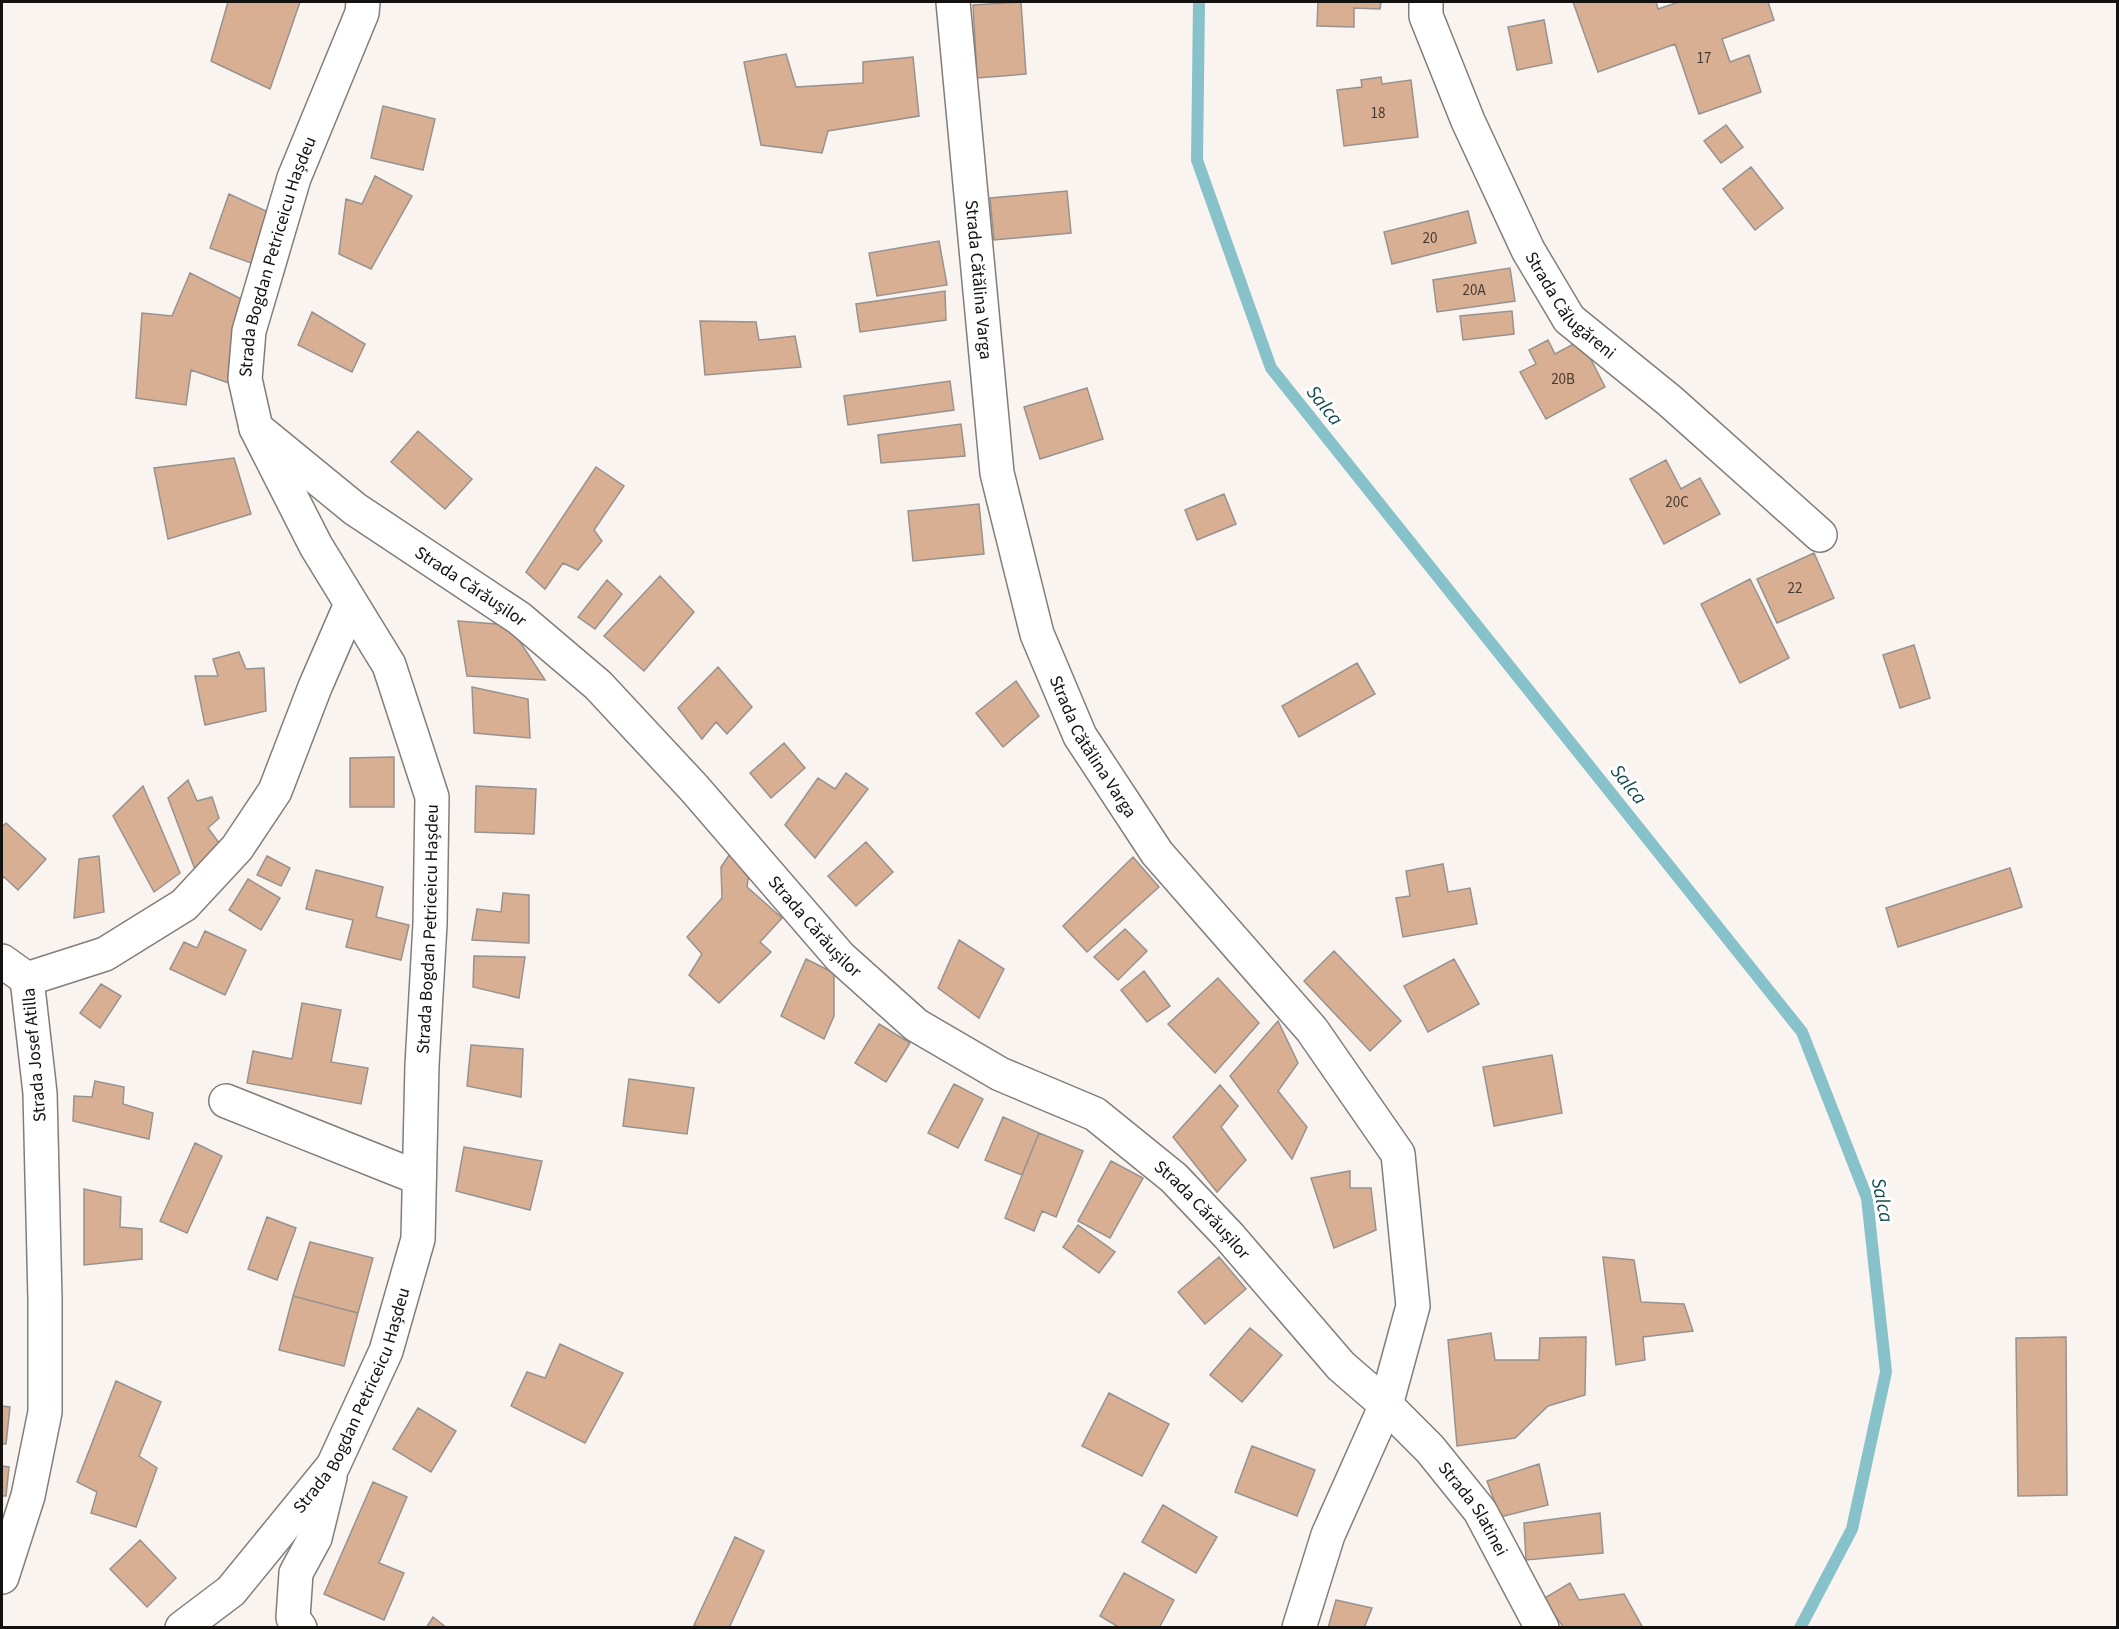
<svg xmlns="http://www.w3.org/2000/svg" width="2119" height="1629" viewBox="0 0 2119 1629" font-family="'Source Sans 3',sans-serif">
  <style>
    .lines { fill: none; stroke-linecap: round; stroke-linejoin: round }
    .stream { stroke: #87c2ca; stroke-width: 12 }
    .building { fill: #d8af93; stroke: #98928f; stroke-width: 1.5 }
    .street-casing { stroke: #837d7a; stroke-width: 36 }
    .secondary-casing { stroke: #837d7a; stroke-width: 36 }
    .street { stroke: #fff; stroke-width: 33 }
    .secondary { stroke: #fff; stroke-width: 33 }
    .labels { text-anchor: middle; stroke-width: 6; stroke-linejoin: round; paint-order: stroke }
    .number-label { font-size: 15px; fill: #453931 }
    .street-label { font-size: 18px; fill: #141210; stroke: #fff }
    .water-label { font-size: 20px; font-style: italic; fill: #154a50; stroke: #fff }
  </style>
  <rect width="100%" height="100%" fill="#faf4f0"/>
  <g class="lines">
    <path class="stream" d="M 1199,2 L 1197,160 L 1271,368 L 1802,1032 L 1867,1198 L 1886,1372 L 1852,1529 L 1800,1628"/>
  </g>
  <path class="building" d="M 228,2 L 300,2 L 270,89 L 211,61 Z
    M 1021,2 L 1026,74 L 977,78 L 973,5 Z
    M 1318,2 L 1381,2 L 1380,9 L 1354,8 L 1354,27 L 1317,26 Z
    M 1573,2 L 1656,2 L 1658,9 L 1679,2 L 1768,2 L 1774,20 L 1722,39 L 1730,62 L 1749,55 L 1761,92 L 1699,114 L 1675,44 L 1598,72 Z
    M 1544,20 L 1552,63 L 1517,70 L 1508,27 Z
    M 786,54 L 796,87 L 863,83 L 863,62 L 913,57 L 919,116 L 828,131 L 822,153 L 761,145 L 744,62 Z
    M 1381,77 L 1382,84 L 1411,80 L 1418,137 L 1344,146 L 1337,90 L 1362,87 L 1361,80 Z
    M 383,106 L 435,119 L 423,170 L 371,158 Z
    M 1726,125 L 1743,147 L 1721,163 L 1704,141 Z
    M 1751,167 L 1783,208 L 1755,230 L 1723,189 Z
    M 375,176 L 412,196 L 371,269 L 339,254 L 346,199 L 362,204 Z
    M 1067,191 L 1071,233 L 994,240 L 990,198 Z
    M 229,194 L 281,218 L 262,267 L 210,248 Z
    M 1468,211 L 1476,243 L 1392,264 L 1384,232 Z
    M 939,241 L 947,285 L 877,296 L 869,253 Z
    M 1510,268 L 1515,301 L 1437,312 L 1433,280 Z
    M 190,273 L 249,303 L 229,383 L 191,370 L 186,405 L 136,398 L 142,313 L 172,316 Z
    M 945,291 L 946,320 L 860,332 L 856,304 Z
    M 1512,311 L 1514,334 L 1463,340 L 1460,316 Z
    M 312,312 L 365,344 L 352,372 L 298,345 Z
    M 700,321 L 756,322 L 759,340 L 795,336 L 801,367 L 705,375 Z
    M 1548,340 L 1555,354 L 1581,340 L 1605,387 L 1546,419 L 1520,372 L 1536,364 L 1529,350 Z
    M 950,381 L 954,410 L 848,425 L 844,396 Z
    M 1087,388 L 1103,439 L 1040,459 L 1024,407 Z
    M 961,424 L 965,456 L 881,463 L 878,435 Z
    M 418,431 L 472,479 L 445,509 L 391,462 Z
    M 234,458 L 251,514 L 168,539 L 154,468 Z
    M 1666,460 L 1681,489 L 1700,478 L 1720,514 L 1664,544 L 1630,479 Z
    M 596,467 L 624,486 L 594,530 L 602,541 L 578,570 L 563,563 L 545,589 L 526,572 Z
    M 1224,494 L 1236,524 L 1197,540 L 1185,510 Z
    M 979,504 L 984,554 L 913,561 L 908,511 Z
    M 1814,553 L 1834,598 L 1777,623 L 1757,579 Z
    M 660,576 L 694,612 L 644,671 L 604,636 Z
    M 1750,579 L 1789,658 L 1740,683 L 1701,604 Z
    M 607,580 L 622,594 L 595,629 L 578,617 Z
    M 458,621 L 509,625 L 545,680 L 467,676 Z
    M 1914,645 L 1930,698 L 1900,708 L 1883,655 Z
    M 239,652 L 246,669 L 264,668 L 266,711 L 205,725 L 195,676 L 218,676 L 213,659 Z
    M 1357,663 L 1375,694 L 1299,737 L 1282,706 Z
    M 718,667 L 752,707 L 727,734 L 716,722 L 702,739 L 678,708 Z
    M 1016,681 L 1039,716 L 1003,747 L 976,713 Z
    M 472,687 L 528,699 L 530,738 L 474,733 Z
    M 784,743 L 805,768 L 771,798 L 750,773 Z
    M 394,757 L 394,807 L 350,807 L 350,758 Z
    M 846,773 L 868,789 L 815,858 L 785,825 L 818,778 L 835,789 Z
    M 188,780 L 197,801 L 212,797 L 219,818 L 208,828 L 225,851 L 196,872 L 168,798 Z
    M 143,786 L 180,873 L 154,892 L 113,816 Z
    M 476,786 L 536,789 L 534,834 L 475,832 Z
    M 6,823 L 46,859 L 18,890 L 4,877 L 2,879 L 2,827 Z
    M 866,842 L 893,872 L 856,906 L 828,876 Z
    M 736,845 L 751,859 L 747,887 L 782,918 L 760,942 L 771,952 L 719,1003 L 689,975 L 702,954 L 687,937 L 722,898 L 721,867 Z
    M 99,856 L 104,912 L 74,918 L 79,859 Z
    M 267,856 L 290,868 L 281,886 L 257,875 Z
    M 1133,857 L 1159,887 L 1087,952 L 1063,926 Z
    M 1443,864 L 1448,892 L 1470,888 L 1477,924 L 1403,937 L 1396,898 L 1410,896 L 1406,871 Z
    M 2010,868 L 2022,907 L 1898,947 L 1886,908 Z
    M 316,870 L 383,887 L 376,917 L 409,925 L 401,960 L 346,947 L 353,920 L 306,909 Z
    M 248,879 L 280,898 L 261,930 L 229,910 Z
    M 503,893 L 529,895 L 529,943 L 472,940 L 477,909 L 501,912 Z
    M 1125,929 L 1147,951 L 1118,980 L 1094,957 Z
    M 205,931 L 246,950 L 225,995 L 170,969 L 184,942 L 197,948 Z
    M 959,940 L 1004,969 L 979,1018 L 938,988 Z
    M 1334,951 L 1401,1021 L 1370,1051 L 1304,981 Z
    M 474,956 L 525,957 L 519,998 L 473,987 Z
    M 806,959 L 834,973 L 834,1016 L 824,1039 L 781,1016 Z
    M 1454,959 L 1479,1004 L 1428,1032 L 1404,986 Z
    M 1144,971 L 1170,1006 L 1147,1022 L 1121,990 Z
    M 1218,978 L 1259,1023 L 1215,1073 L 1168,1024 Z
    M 101,984 L 121,996 L 100,1028 L 80,1013 Z
    M 302,1003 L 341,1010 L 331,1062 L 368,1068 L 361,1104 L 247,1083 L 253,1051 L 292,1059 Z
    M 1278,1021 L 1298,1063 L 1278,1091 L 1307,1127 L 1292,1159 L 1230,1076 Z
    M 879,1024 L 910,1043 L 886,1082 L 855,1063 Z
    M 471,1045 L 523,1049 L 521,1097 L 467,1086 Z
    M 1552,1055 L 1562,1113 L 1494,1126 L 1483,1067 Z
    M 629,1079 L 694,1088 L 687,1134 L 623,1126 Z
    M 95,1081 L 124,1087 L 123,1104 L 153,1113 L 149,1139 L 73,1121 L 74,1096 L 92,1097 Z
    M 954,1084 L 983,1099 L 958,1148 L 928,1133 Z
    M 1220,1085 L 1238,1106 L 1221,1127 L 1246,1160 L 1217,1192 L 1173,1137 Z
    M 1003,1117 L 1039,1133 L 1022,1175 L 985,1160 Z
    M 1039,1133 L 1083,1151 L 1056,1217 L 1042,1211 L 1034,1231 L 1005,1218 Z
    M 195,1143 L 222,1156 L 187,1233 L 160,1221 Z
    M 464,1147 L 542,1161 L 530,1210 L 456,1191 Z
    M 1111,1161 L 1143,1178 L 1110,1238 L 1078,1221 Z
    M 1350,1171 L 1350,1188 L 1371,1188 L 1376,1230 L 1334,1248 L 1311,1178 Z
    M 84,1189 L 121,1197 L 120,1227 L 142,1229 L 142,1259 L 84,1265 Z
    M 267,1217 L 296,1228 L 277,1280 L 248,1269 Z
    M 1078,1225 L 1115,1252 L 1099,1273 L 1063,1247 Z
    M 310,1242 L 373,1258 L 358,1313 L 293,1296 Z
    M 1219,1257 L 1246,1289 L 1205,1324 L 1178,1292 Z
    M 1603,1257 L 1634,1260 L 1641,1302 L 1684,1304 L 1693,1331 L 1643,1337 L 1645,1360 L 1616,1365 Z
    M 293,1296 L 358,1313 L 344,1366 L 279,1350 Z
    M 1250,1328 L 1282,1355 L 1242,1402 L 1210,1375 Z
    M 1491,1333 L 1495,1360 L 1539,1360 L 1540,1338 L 1586,1337 L 1585,1395 L 1548,1406 L 1515,1438 L 1457,1446 L 1448,1340 Z
    M 2066,1337 L 2067,1495 L 2018,1496 L 2016,1338 Z
    M 560,1344 L 623,1373 L 585,1443 L 511,1406 L 527,1372 L 545,1378 Z
    M 116,1381 L 161,1402 L 139,1456 L 157,1468 L 136,1527 L 91,1513 L 97,1492 L 77,1482 Z
    M 1109,1393 L 1169,1424 L 1142,1476 L 1082,1446 Z
    M 2,1406 L 10,1407 L 6,1444 L 2,1444 Z
    M 418,1408 L 456,1431 L 431,1472 L 393,1449 Z
    M 1252,1446 L 1315,1470 L 1297,1516 L 1235,1492 Z
    M 1539,1464 L 1548,1505 L 1500,1517 L 1487,1481 Z
    M 2,1466 L 9,1467 L 6,1496 L 2,1496 Z
    M 373,1482 L 407,1497 L 379,1563 L 404,1573 L 384,1620 L 324,1594 Z
    M 1163,1505 L 1217,1537 L 1196,1573 L 1142,1542 Z
    M 1600,1513 L 1603,1553 L 1526,1560 L 1524,1523 Z
    M 735,1537 L 764,1551 L 729,1628 L 701,1628 L 694,1625 Z
    M 140,1540 L 176,1578 L 147,1607 L 110,1569 Z
    M 1124,1573 L 1174,1600 L 1159,1628 L 1120,1628 L 1100,1616 Z
    M 1570,1583 L 1579,1600 L 1624,1594 L 1643,1628 L 1564,1628 L 1543,1599 Z
    M 1336,1600 L 1372,1608 L 1364,1628 L 1328,1628 Z
    M 433,1617 L 447,1628 L 426,1628 Z"/>
  <g class="lines">
    <g class="street-casing">
      <g id="street">
        <path id="s1" d="M 1426,2 L 1426,16 L 1468,121 L 1528,250 L 1569,319 L 1670,401 L 1820,535"/>
        <path id="s2" d="M 256,428 L 355,509 L 519,618 L 598,685 L 694,788 L 840,957 L 916,1025 L 1000,1074 L 1095,1114 L 1174,1178 L 1229,1236 L 1341,1366 L 1386,1405 L 1430,1449 L 1480,1511 L 1542,1628"/>
        <path d="M 2,961 L 27,979"/>
        <path d="M 226,1101 L 419,1178"/>
        <path d="M 2,1577 L 28,1496 L 45,1412 L 45,1299 L 40,1093 L 27,979 L 105,954 L 184,905 L 237,848 L 275,791 L 315,687 L 351,604"/>
        <path id="s3" d="M 182,1628 L 231,1591 L 333,1466 L 386,1351 L 418,1239 L 422,1065 L 430,924 L 432,797 L 389,665 L 316,546 L 256,428 L 245,379 L 249,331 L 294,178 L 362,13 L 363,2"/>
        <path d="M 300,1628 L 293,1618 L 296,1573 L 315,1538 L 330,1477"/>
      </g>
    </g>
    <g class="secondary-casing">
      <g id="secondary">
        <path id="s4" d="M 953,2 L 997,473 L 1037,634 L 1080,736 L 1157,853 L 1312,1030 L 1398,1154 L 1413,1306 L 1386,1405 L 1328,1535 L 1299,1628"/>
      </g>
    </g>
    <use href="#street" class="street"/>
    <use href="#secondary" class="secondary"/>
  </g>
  <g class="labels">
    <g class="number-label">
      <text x="1704" y="63">17</text>
      <text x="1378" y="118">18</text>
      <text x="1430" y="243">20</text>
      <text x="1474" y="295">20A</text>
      <text x="1563" y="384">20B</text>
      <text x="1677" y="507">20C</text>
      <text x="1795" y="593">22</text>
    </g>
    <g class="street-label">
      <text dy="6" stroke="none"><textPath href="#s3" startOffset="1496">Strada Bogdan Petriceicu Hașdeu</textPath></text>
      <text dy="6" stroke="none"><textPath href="#s4" startOffset="279">Strada Cătălina Varga</textPath></text>
      <text dy="6" stroke="none"><textPath href="#s1" startOffset="340">Strada Călugăreni</textPath></text>
      <text dy="6" stroke="none"><textPath href="#s2" startOffset="267">Strada Cărăușilor</textPath></text>
      <text dy="6" stroke="none"><textPath href="#s4" startOffset="765">Strada Cătălina Varga</textPath></text>
      <text dy="6" stroke="none"><textPath href="#s2" startOffset="753">Strada Cărăușilor</textPath></text>
      <text dy="6" stroke="none"><textPath href="#s3" startOffset="776">Strada Bogdan Petriceicu Hașdeu</textPath></text>
      <text transform="translate(34 1055) rotate(-95)" y="6">Strada Josef Atilla</text>
      <text dy="6" stroke="none"><textPath href="#s2" startOffset="1239">Strada Cărăușilor</textPath></text>
      <text dy="6" stroke="none"><textPath href="#s3" startOffset="290">Strada Bogdan Petriceicu Hașdeu</textPath></text>
      <text dy="6" stroke="none"><textPath href="#s2" startOffset="1644">Strada Slatinei</textPath></text>
    </g>
    <g class="water-label">
      <text transform="translate(1325 405) rotate(51)" y="7">Salca</text>
      <text transform="translate(1629 784) rotate(51)" y="7">Salca</text>
      <text transform="translate(1883 1200) rotate(78)" y="7">Salca</text>
    </g>
  </g>
  <rect width="2119" height="1629" fill="none" stroke="#141210" stroke-width="6"/>
</svg>
